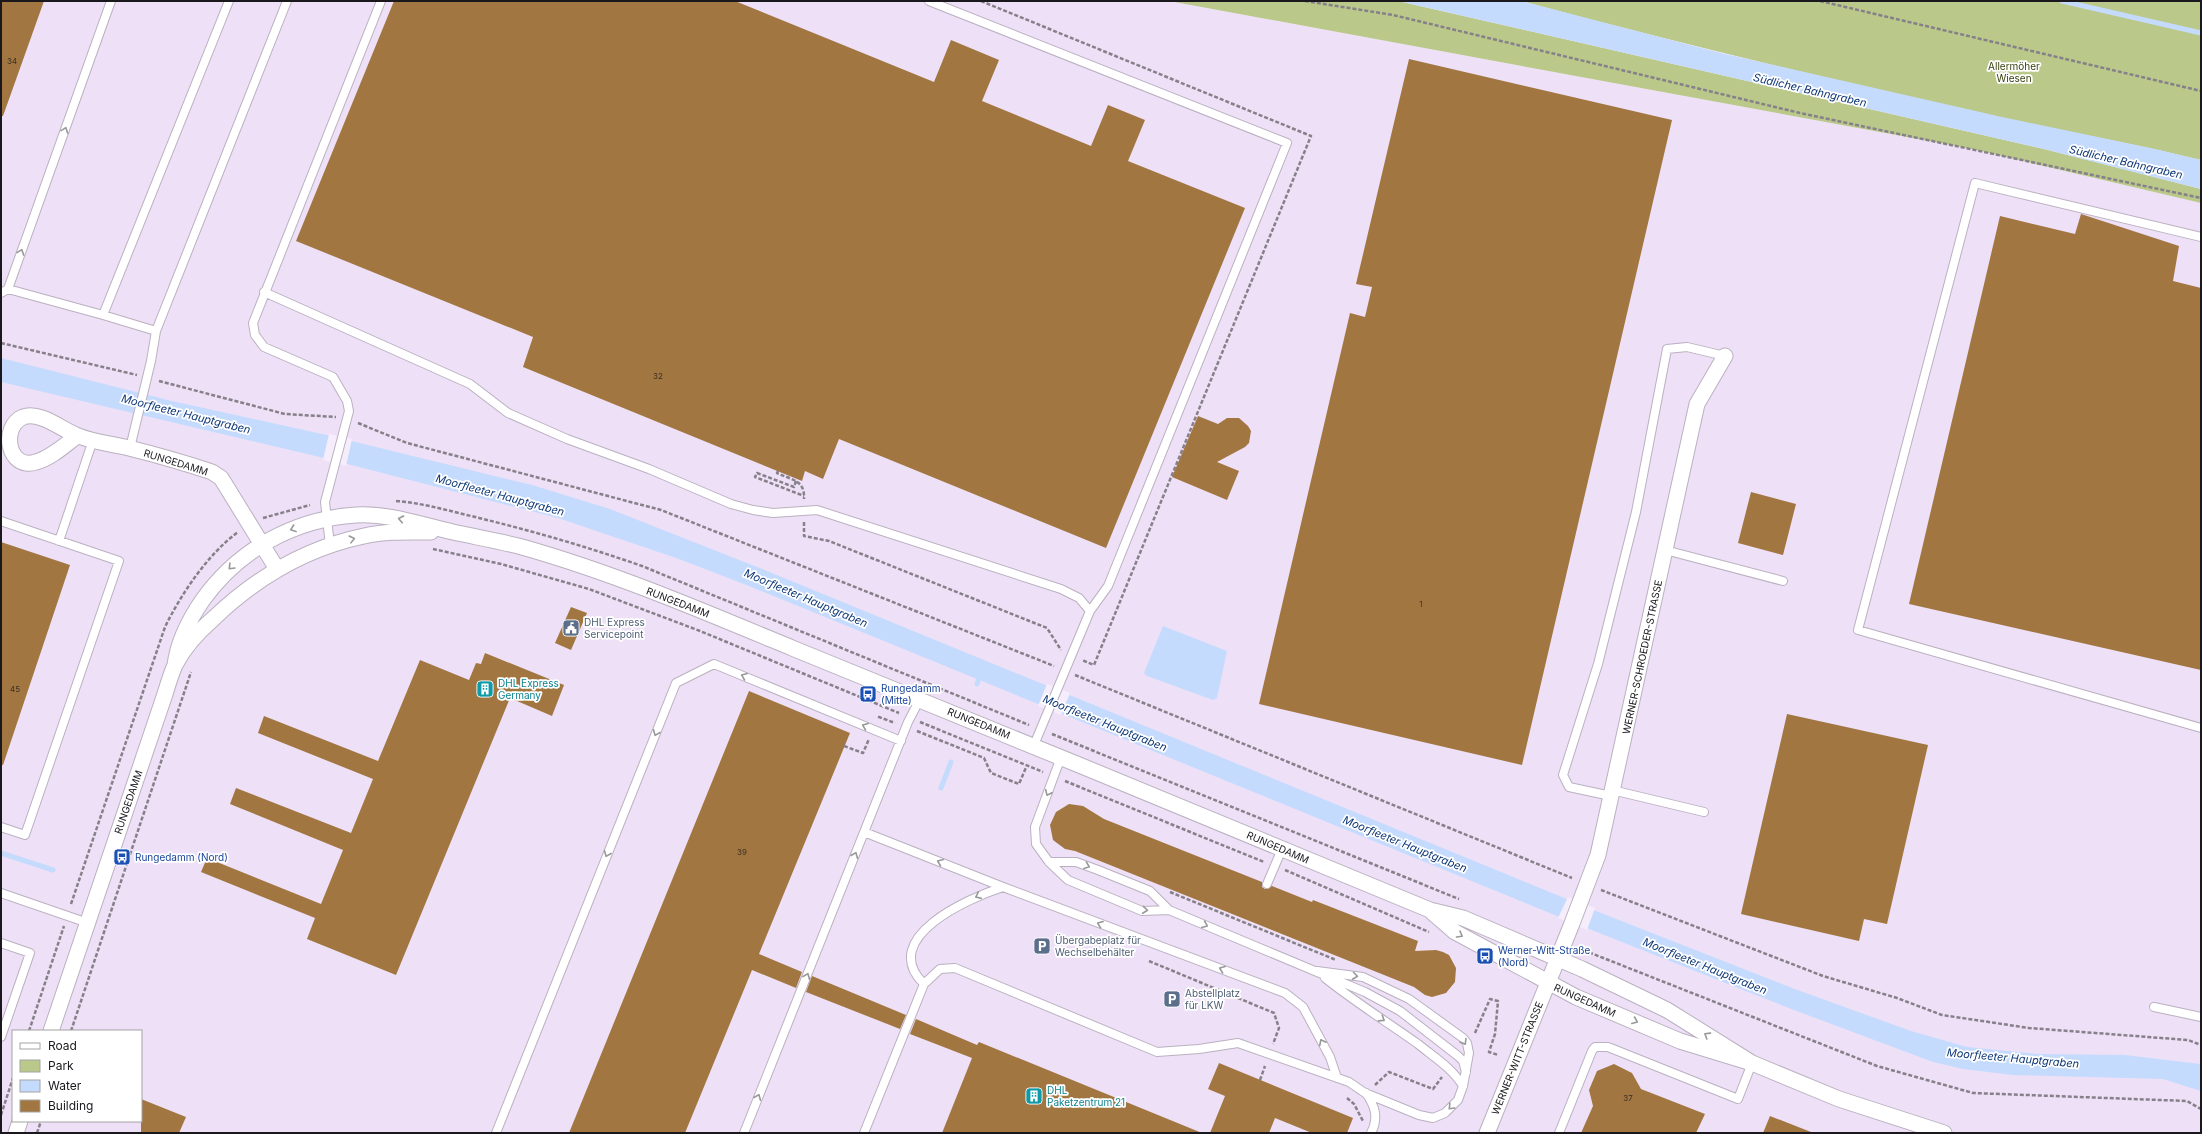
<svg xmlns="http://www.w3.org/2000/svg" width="2202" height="1134" viewBox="0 0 2202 1134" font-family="Inter,sans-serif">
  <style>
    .built { fill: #eee0f6; fill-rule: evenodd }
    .green { fill: #bac889 }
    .water { fill: #c5dbfe }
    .pier { fill: #f6edfc }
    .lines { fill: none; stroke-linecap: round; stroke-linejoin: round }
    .stream { stroke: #c5dbfe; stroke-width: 5 }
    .building { fill: #a17641 }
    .service-casing { stroke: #bab1c0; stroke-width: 10 }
    .minor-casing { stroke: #bab1c0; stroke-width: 17 }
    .path { stroke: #86808a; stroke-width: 2.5; stroke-dasharray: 4 2; stroke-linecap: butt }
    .service { stroke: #fff; stroke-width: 8 }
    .minor { stroke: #fff; stroke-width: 15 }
    .oneway { stroke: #989799 }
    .labels { text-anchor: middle; stroke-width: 3.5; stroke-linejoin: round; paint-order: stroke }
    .number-label { font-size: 8px; fill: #3c3026 }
    .park-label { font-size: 10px; fill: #37400e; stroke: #fff }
    .street-label { font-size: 10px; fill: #1b181d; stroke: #fff }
    .service-label { font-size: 10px; fill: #4e5e75; stroke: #fff; text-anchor: start }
    .culture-label { font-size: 10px; fill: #0d838f; stroke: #fff; text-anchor: start }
    .transit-label { font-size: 10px; fill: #164399; stroke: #fff; text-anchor: start }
    .water-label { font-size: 11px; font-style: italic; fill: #0c3676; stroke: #fff }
  </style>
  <rect width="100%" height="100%" fill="#f6edfc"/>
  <path class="built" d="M 1,1 L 1169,1 L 1972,149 L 2201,203 L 2201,1133 L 1,1133 ZM 13,1031 L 141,1031 L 141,1121 L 13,1121 Z"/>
  <path class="green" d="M 1169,1 L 1398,1 L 2044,149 L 2201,189 L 2201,203 L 1972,149 Z
    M 1521,1 L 2201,1 L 2201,160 C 2135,144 2068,132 2002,118 C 1841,82 1680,44 1521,1 Z"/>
  <path class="water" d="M 1398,1 L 1521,1 L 1721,53 L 2002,117 L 2155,149 L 2201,160 L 2201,189 L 2044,149 Z
    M 1,358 L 172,401 L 331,436 L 532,485 L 610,509 L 767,571 L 1596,911 L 1792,988 L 1911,1031 L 1967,1047 L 2038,1054 L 2125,1055 L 2200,1064 L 2201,1091 L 2163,1079 L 2013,1075 L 1963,1069 L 1933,1062 L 1786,1007 L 1589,929 L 749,586 L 679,559 L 558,518 L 324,458 L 1,382 Z
    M 1163,626 L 1227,651 L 1217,698 L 1213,700 L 1147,676 L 1144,673 Z"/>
  <path class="pier" d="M 329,434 L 352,439 L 346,466 L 323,460 Z
    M 1047,684 L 1070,693 L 1061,715 L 1038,706 Z
    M 1568,897 L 1595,908 L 1587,930 L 1558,918 Z"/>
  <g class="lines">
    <path class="stream" d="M 2062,1 L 2201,33
      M 977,684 L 981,673
      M 941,788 L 951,762
      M 1,853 L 53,870"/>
  </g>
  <path class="building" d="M 1,1 L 44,1 L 3,116 L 1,116 Z
    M 394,1 L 735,1 L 934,82 L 951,40 L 999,60 L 982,101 L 1091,146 L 1108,105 L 1145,120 L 1128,161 L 1245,208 L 1106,548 L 839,439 L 823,479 L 805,471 L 802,481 L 523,367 L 533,337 L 296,241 Z
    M 1409,59 L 1672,120 L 1522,765 L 1259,704 L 1350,313 L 1365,317 L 1372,287 L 1356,284 Z
    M 2081,214 L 2179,246 L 2173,281 L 2201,288 L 2201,670 L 1909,604 L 2000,216 L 2075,234 Z
    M 1198,416 L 1218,424 L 1227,418 L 1239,418 L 1248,426 L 1251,431 L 1249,443 L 1245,447 L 1217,462 L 1239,471 L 1227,500 L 1172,477 Z
    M 1751,492 L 1796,504 L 1783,555 L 1738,543 Z
    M 1,542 L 70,565 L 3,765 L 1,765 Z
    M 571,607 L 587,613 L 571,650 L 555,643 Z
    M 485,653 L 564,685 L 552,716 L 510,698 L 396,975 L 307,939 L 315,918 L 201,872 L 207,858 L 321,904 L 343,850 L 230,804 L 236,788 L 351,833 L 373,779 L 258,733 L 264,716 L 378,761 L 420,660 L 469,680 L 476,663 L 481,664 Z
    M 749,691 L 850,733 L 759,954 L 802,972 L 796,988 L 752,970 L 685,1133 L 569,1133 Z
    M 1787,714 L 1928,745 L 1887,924 L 1864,919 L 1859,941 L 1741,914 Z
    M 1069,804 L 1083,806 L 1104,819 L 1262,882 L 1262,887 L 1265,889 L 1272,886 L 1312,902 L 1313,900 L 1418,941 L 1415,951 L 1436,950 L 1443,952 L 1449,955 L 1456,968 L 1455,982 L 1446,993 L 1432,997 L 1425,995 L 1414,987 L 1075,851 L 1065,849 L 1053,840 L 1050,825 L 1056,812 Z
    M 812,976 L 906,1015 L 900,1029 L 806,992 Z
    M 916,1019 L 977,1045 L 979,1042 L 1202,1133 L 942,1133 L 972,1058 L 910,1034 Z
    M 1219,1063 L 1353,1118 L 1347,1133 L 1312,1133 L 1275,1118 L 1269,1133 L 1210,1133 L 1225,1096 L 1208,1089 Z
    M 1614,1064 L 1632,1073 L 1641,1089 L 1705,1114 L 1696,1133 L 1581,1133 L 1593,1106 L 1589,1090 L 1597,1071 Z
    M 141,1099 L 186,1117 L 179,1133 L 141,1133 Z
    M 1770,1116 L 1811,1132 L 1811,1133 L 1763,1133 Z"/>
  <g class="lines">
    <g class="service-casing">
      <path id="service" d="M 929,1 L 1287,143 L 1108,586 L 1090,611 L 1034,745
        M 2201,237 L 1975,183 L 1858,630 L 2201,728
        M 8,289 L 103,315 L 229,1
        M 264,292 L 470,384 L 508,413 L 567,439 L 649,469 L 731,504 L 753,510 L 773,513 L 817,510 L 1061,589 L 1079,598 L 1090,611
        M 1,293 L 8,289 L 111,1
        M 103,315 L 156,331
        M 130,448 L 151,361 L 156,331 L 287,1
        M 1,521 L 119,561 L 25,835 L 1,827
        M 59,541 L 93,440
        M 330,545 L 325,502 L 349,411 L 347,401 L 333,377 L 264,347 L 255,335 L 253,323 L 381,1
        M 1665,550 L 1783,581
        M 1061,757 L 1035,827 L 1036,844 L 1049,862 L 1068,880 L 1142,911 L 1169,910
        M 1612,790 L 1704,812
        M 1611,796 L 1569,787 L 1563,775 L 1598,664 L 1636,512 L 1667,349 L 1687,347 L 1725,356
        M 864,832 L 1003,887
        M 1049,862 L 1076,862 L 1098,870 L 1150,891 L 1169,910 L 1365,992 L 1400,1011 L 1458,1056 L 1463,1061 L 1466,1072
        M 1267,884 L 1282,849
        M 1,893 L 88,923
        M 1,943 L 30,953 L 1,1037
        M 1325,978 C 1355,1002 1387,1022 1418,1044 C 1434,1057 1452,1068 1463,1086
        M 924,984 C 877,938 969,898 1003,887 L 1285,993 L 1303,1007 L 1330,1057 L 1337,1078
        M 2154,1007 L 2201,1017
        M 1366,1093 C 1375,1106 1379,1118 1371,1133
        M 496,1133 L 676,683 L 714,664 L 901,741
        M 744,1133 L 908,722 L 920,699
        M 864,1133 L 924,984 L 940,969 L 955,968 L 1157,1052 L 1199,1049 L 1238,1043 L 1349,1082 L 1365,1093 L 1419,1115 L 1433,1118 L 1445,1113 L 1458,1100 L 1463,1086 L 1469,1053 L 1467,1043 L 1463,1038 L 1409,999 L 1363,977 L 1317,971
        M 1559,1133 L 1592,1051 L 1595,1047 L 1608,1047 L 1738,1099 L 1752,1063"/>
    </g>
    <g class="minor-casing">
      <path id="minor" d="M 77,436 C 65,445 51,458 36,462 C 8,471 0,427 23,417 C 40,411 61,429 76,435 C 92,442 112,444 129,448 C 157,455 185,463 212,472 L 221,478 L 226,486 L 277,569
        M 175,665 C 178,642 189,620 202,601 C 238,550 294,519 356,515 C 390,513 421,525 453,532 C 476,537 499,541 522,547 C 614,573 703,611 792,648 C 1005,734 1218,822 1430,910 L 1463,918 L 1582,969 L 1667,1010 L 1752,1063
        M 1432,912 L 1455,932 L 1576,997 L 1680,1041 L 1752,1063 L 1839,1099 L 1944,1133
        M 51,1031 L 165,694 C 168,684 171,674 175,665 C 184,647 199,631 214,618 C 257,577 306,548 364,536 C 386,531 409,532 431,532
        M 16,1133 L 20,1121
        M 1487,1133 L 1571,926 L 1598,855 L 1697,404 L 1725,356"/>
    </g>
    <path class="path" d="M 981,1 L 1311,136 L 1094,665 L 1082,660
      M 1305,1 L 1393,15 L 1800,113 L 2201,198
      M 1820,1 L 2201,91
      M 1,343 L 137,375
      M 159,381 L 285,414 L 336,417
      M 358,423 L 407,443 L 661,510 L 1054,666
      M 778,471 L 777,473 C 792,480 805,480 804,499
      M 796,481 L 794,487 L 757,473 L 755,477 L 804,496
      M 396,501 C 422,503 446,510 471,516 C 529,530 585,546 642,566 L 1029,725
      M 263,518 L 310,505
      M 804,522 L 804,536 L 829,541 L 1047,628 L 1061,650
      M 433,549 L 501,564 L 589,589 L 700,631 L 899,713
      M 1075,675 L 1572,878
      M 879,718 L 879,717 L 895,723
      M 920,722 L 1043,772
      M 917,731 L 984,758 L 991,773 L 1019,784 L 1027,765
      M 1052,734 L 1459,899
      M 844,746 L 863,753 L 869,739
      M 1065,781 L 1264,862
      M 1285,870 L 1429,932
      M 1601,890 L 1823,976 L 1897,998 L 1942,1015 L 2029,1028 L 2188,1040 L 2201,1045
      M 1170,892 L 1336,960
      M 71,904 L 165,627 C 181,594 208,554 238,532
      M 1578,948 L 1877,1066 L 1973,1093 L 2187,1101 L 2201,1109
      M 1149,961 L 1274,1013 L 1279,1028 L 1273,1044
      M 29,1031 L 64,926
      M 71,1031 L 191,672
      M 1475,1033 L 1490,999 L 1498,1001 L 1495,1034 L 1489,1052 L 1498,1055
      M 1260,1080 L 1265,1066
      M 1375,1085 L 1389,1072 L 1433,1089 L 1442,1077
      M 1347,1098 L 1354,1104 L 1363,1121
      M 1,1115 L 13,1078
      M 37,1133 L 41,1121"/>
    <use href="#service" class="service"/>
    <use href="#minor" class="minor"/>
  </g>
  <defs><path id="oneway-chevron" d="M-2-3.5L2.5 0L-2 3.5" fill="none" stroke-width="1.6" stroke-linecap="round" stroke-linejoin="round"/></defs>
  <g class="oneway">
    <use href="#oneway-chevron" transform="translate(65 130) rotate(-70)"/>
    <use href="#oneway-chevron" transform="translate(21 252) rotate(-70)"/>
    <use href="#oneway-chevron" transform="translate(401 519) rotate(-168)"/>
    <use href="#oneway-chevron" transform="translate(293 529) rotate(160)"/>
    <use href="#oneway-chevron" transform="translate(352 539) rotate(-14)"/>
    <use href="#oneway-chevron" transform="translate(231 567) rotate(135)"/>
    <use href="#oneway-chevron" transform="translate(744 676) rotate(-158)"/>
    <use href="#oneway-chevron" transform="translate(865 726) rotate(-158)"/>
    <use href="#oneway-chevron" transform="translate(656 733) rotate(112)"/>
    <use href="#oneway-chevron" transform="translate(1048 793) rotate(116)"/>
    <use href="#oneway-chevron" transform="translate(607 854) rotate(112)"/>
    <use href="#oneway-chevron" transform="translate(855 855) rotate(-68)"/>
    <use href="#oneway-chevron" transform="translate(940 862) rotate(-158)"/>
    <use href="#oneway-chevron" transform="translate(1087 866) rotate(20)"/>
    <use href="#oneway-chevron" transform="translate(978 896) rotate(156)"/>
    <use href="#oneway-chevron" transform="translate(1145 910) rotate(6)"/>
    <use href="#oneway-chevron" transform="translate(1100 924) rotate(-159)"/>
    <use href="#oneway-chevron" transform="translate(1205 925) rotate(23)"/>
    <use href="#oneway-chevron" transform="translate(1460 935) rotate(30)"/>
    <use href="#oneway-chevron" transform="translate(1222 969) rotate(-159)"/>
    <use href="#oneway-chevron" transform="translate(807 976) rotate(-68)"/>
    <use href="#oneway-chevron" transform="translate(1355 976) rotate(7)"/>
    <use href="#oneway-chevron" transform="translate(1382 1019) rotate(33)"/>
    <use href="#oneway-chevron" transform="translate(1635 1021) rotate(23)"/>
    <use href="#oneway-chevron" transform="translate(1707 1035) rotate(-148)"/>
    <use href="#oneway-chevron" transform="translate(1322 1042) rotate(-117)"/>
    <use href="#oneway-chevron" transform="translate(1464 1042) rotate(59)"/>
    <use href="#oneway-chevron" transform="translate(758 1097) rotate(-68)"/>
    <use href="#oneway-chevron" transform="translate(1451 1107) rotate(134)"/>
  </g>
  <defs>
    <g id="civic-square" transform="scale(0.9)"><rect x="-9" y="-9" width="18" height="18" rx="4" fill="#5c6f8a" stroke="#fff"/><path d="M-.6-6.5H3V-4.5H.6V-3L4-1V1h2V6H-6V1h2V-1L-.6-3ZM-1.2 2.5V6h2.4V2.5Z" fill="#fff"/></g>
    <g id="building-square" transform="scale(0.9)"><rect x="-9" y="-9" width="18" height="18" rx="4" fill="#0f9aa8" stroke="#fff"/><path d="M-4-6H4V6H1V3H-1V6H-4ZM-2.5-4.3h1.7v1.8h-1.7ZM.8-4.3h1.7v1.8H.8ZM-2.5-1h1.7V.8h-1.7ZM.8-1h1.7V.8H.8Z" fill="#fff"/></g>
    <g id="bus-square" transform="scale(0.9)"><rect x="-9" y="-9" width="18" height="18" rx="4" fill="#1a4fb4" stroke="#fff"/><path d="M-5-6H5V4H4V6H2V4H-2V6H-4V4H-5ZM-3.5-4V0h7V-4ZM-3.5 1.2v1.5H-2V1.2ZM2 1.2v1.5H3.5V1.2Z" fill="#fff"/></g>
    <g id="parking-square" transform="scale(0.9)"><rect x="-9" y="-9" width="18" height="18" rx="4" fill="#5c6f8a" stroke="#fff"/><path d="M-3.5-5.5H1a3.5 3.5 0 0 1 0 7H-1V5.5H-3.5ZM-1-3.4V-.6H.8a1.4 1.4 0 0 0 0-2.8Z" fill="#fff"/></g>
  </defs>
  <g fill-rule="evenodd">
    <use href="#civic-square" x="571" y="628"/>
    <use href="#building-square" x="485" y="689"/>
    <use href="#bus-square" x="868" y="694"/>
    <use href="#bus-square" x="122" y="857"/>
    <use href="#parking-square" x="1042" y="946"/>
    <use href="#bus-square" x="1485" y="956"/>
    <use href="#parking-square" x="1172" y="999"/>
    <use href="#building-square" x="1034" y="1096"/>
  </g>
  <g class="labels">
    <g class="number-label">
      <text x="12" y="64">34</text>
      <text x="658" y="379">32</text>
      <text x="1421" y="607">1</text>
      <text x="15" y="692">45</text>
      <text x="742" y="855">39</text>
      <text x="1628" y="1101">37</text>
    </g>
    <g class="park-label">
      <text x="2014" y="70">Allermöher<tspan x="2014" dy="12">Wiesen</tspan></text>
    </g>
    <g class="street-label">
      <text transform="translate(176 462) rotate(17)" y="4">RUNGEDAMM</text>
      <text transform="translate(678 602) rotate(21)" y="4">RUNGEDAMM</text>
      <text transform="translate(1642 657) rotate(-78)" y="4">WERNER-SCHROEDER-STRASSE</text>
      <text transform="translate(979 723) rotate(22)" y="4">RUNGEDAMM</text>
      <text transform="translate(128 802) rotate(-71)" y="4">RUNGEDAMM</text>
      <text transform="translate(1278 847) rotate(23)" y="4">RUNGEDAMM</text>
      <text transform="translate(1585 1000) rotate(24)" y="4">RUNGEDAMM</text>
      <text transform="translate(1517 1058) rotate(-68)" y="4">WERNER-WITT-STRASSE</text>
    </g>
    <g class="service-label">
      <text x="584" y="626">DHL Express<tspan x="584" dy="12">Servicepoint</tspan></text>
      <text x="1055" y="944">Übergabeplatz für<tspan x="1055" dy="12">Wechselbehälter</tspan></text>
      <text x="1185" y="997">Abstellplatz<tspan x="1185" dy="12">für LKW</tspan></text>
    </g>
    <g class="culture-label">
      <text x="498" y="687">DHL Express<tspan x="498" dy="12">Germany</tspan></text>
      <text x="1047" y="1094">DHL<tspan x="1047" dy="12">Paketzentrum 21</tspan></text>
    </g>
    <g class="transit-label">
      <text x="881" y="692">Rungedamm<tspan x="881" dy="12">(Mitte)</tspan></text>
      <text x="135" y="861">Rungedamm (Nord)</text>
      <text x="1498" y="954">Werner-Witt-Straße<tspan x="1498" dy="12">(Nord)</tspan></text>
    </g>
    <g class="water-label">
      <text transform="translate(1810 90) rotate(13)" y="4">Südlicher Bahngraben</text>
      <text transform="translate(2126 162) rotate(13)" y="4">Südlicher Bahngraben</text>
      <text transform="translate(186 414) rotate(14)" y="4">Moorfleeter Hauptgraben</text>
      <text transform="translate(500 495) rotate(15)" y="4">Moorfleeter Hauptgraben</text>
      <text transform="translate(806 598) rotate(23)" y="4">Moorfleeter Hauptgraben</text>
      <text transform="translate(1105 723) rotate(22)" y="4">Moorfleeter Hauptgraben</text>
      <text transform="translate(1405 844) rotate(22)" y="4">Moorfleeter Hauptgraben</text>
      <text transform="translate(1705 966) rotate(22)" y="4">Moorfleeter Hauptgraben</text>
      <text transform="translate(2013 1058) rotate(5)" y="4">Moorfleeter Hauptgraben</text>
    </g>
  </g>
  <rect width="2202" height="1134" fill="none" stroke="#1b181d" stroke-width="4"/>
  <rect x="12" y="1030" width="130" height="92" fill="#ffffff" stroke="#a4a3a5"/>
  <rect x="20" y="1043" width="20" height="6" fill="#ffffff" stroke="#a4a3a5"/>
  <text x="48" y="1050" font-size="12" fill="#1b181d">Road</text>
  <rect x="20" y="1060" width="20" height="12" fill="#bac889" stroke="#a4a3a5"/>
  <text x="48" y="1070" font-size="12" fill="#1b181d">Park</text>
  <rect x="20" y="1080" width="20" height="12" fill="#c5dbfe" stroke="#a4a3a5"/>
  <text x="48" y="1090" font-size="12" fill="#1b181d">Water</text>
  <rect x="20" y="1100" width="20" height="12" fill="#a17641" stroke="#a4a3a5"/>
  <text x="48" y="1110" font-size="12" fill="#1b181d">Building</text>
</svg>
